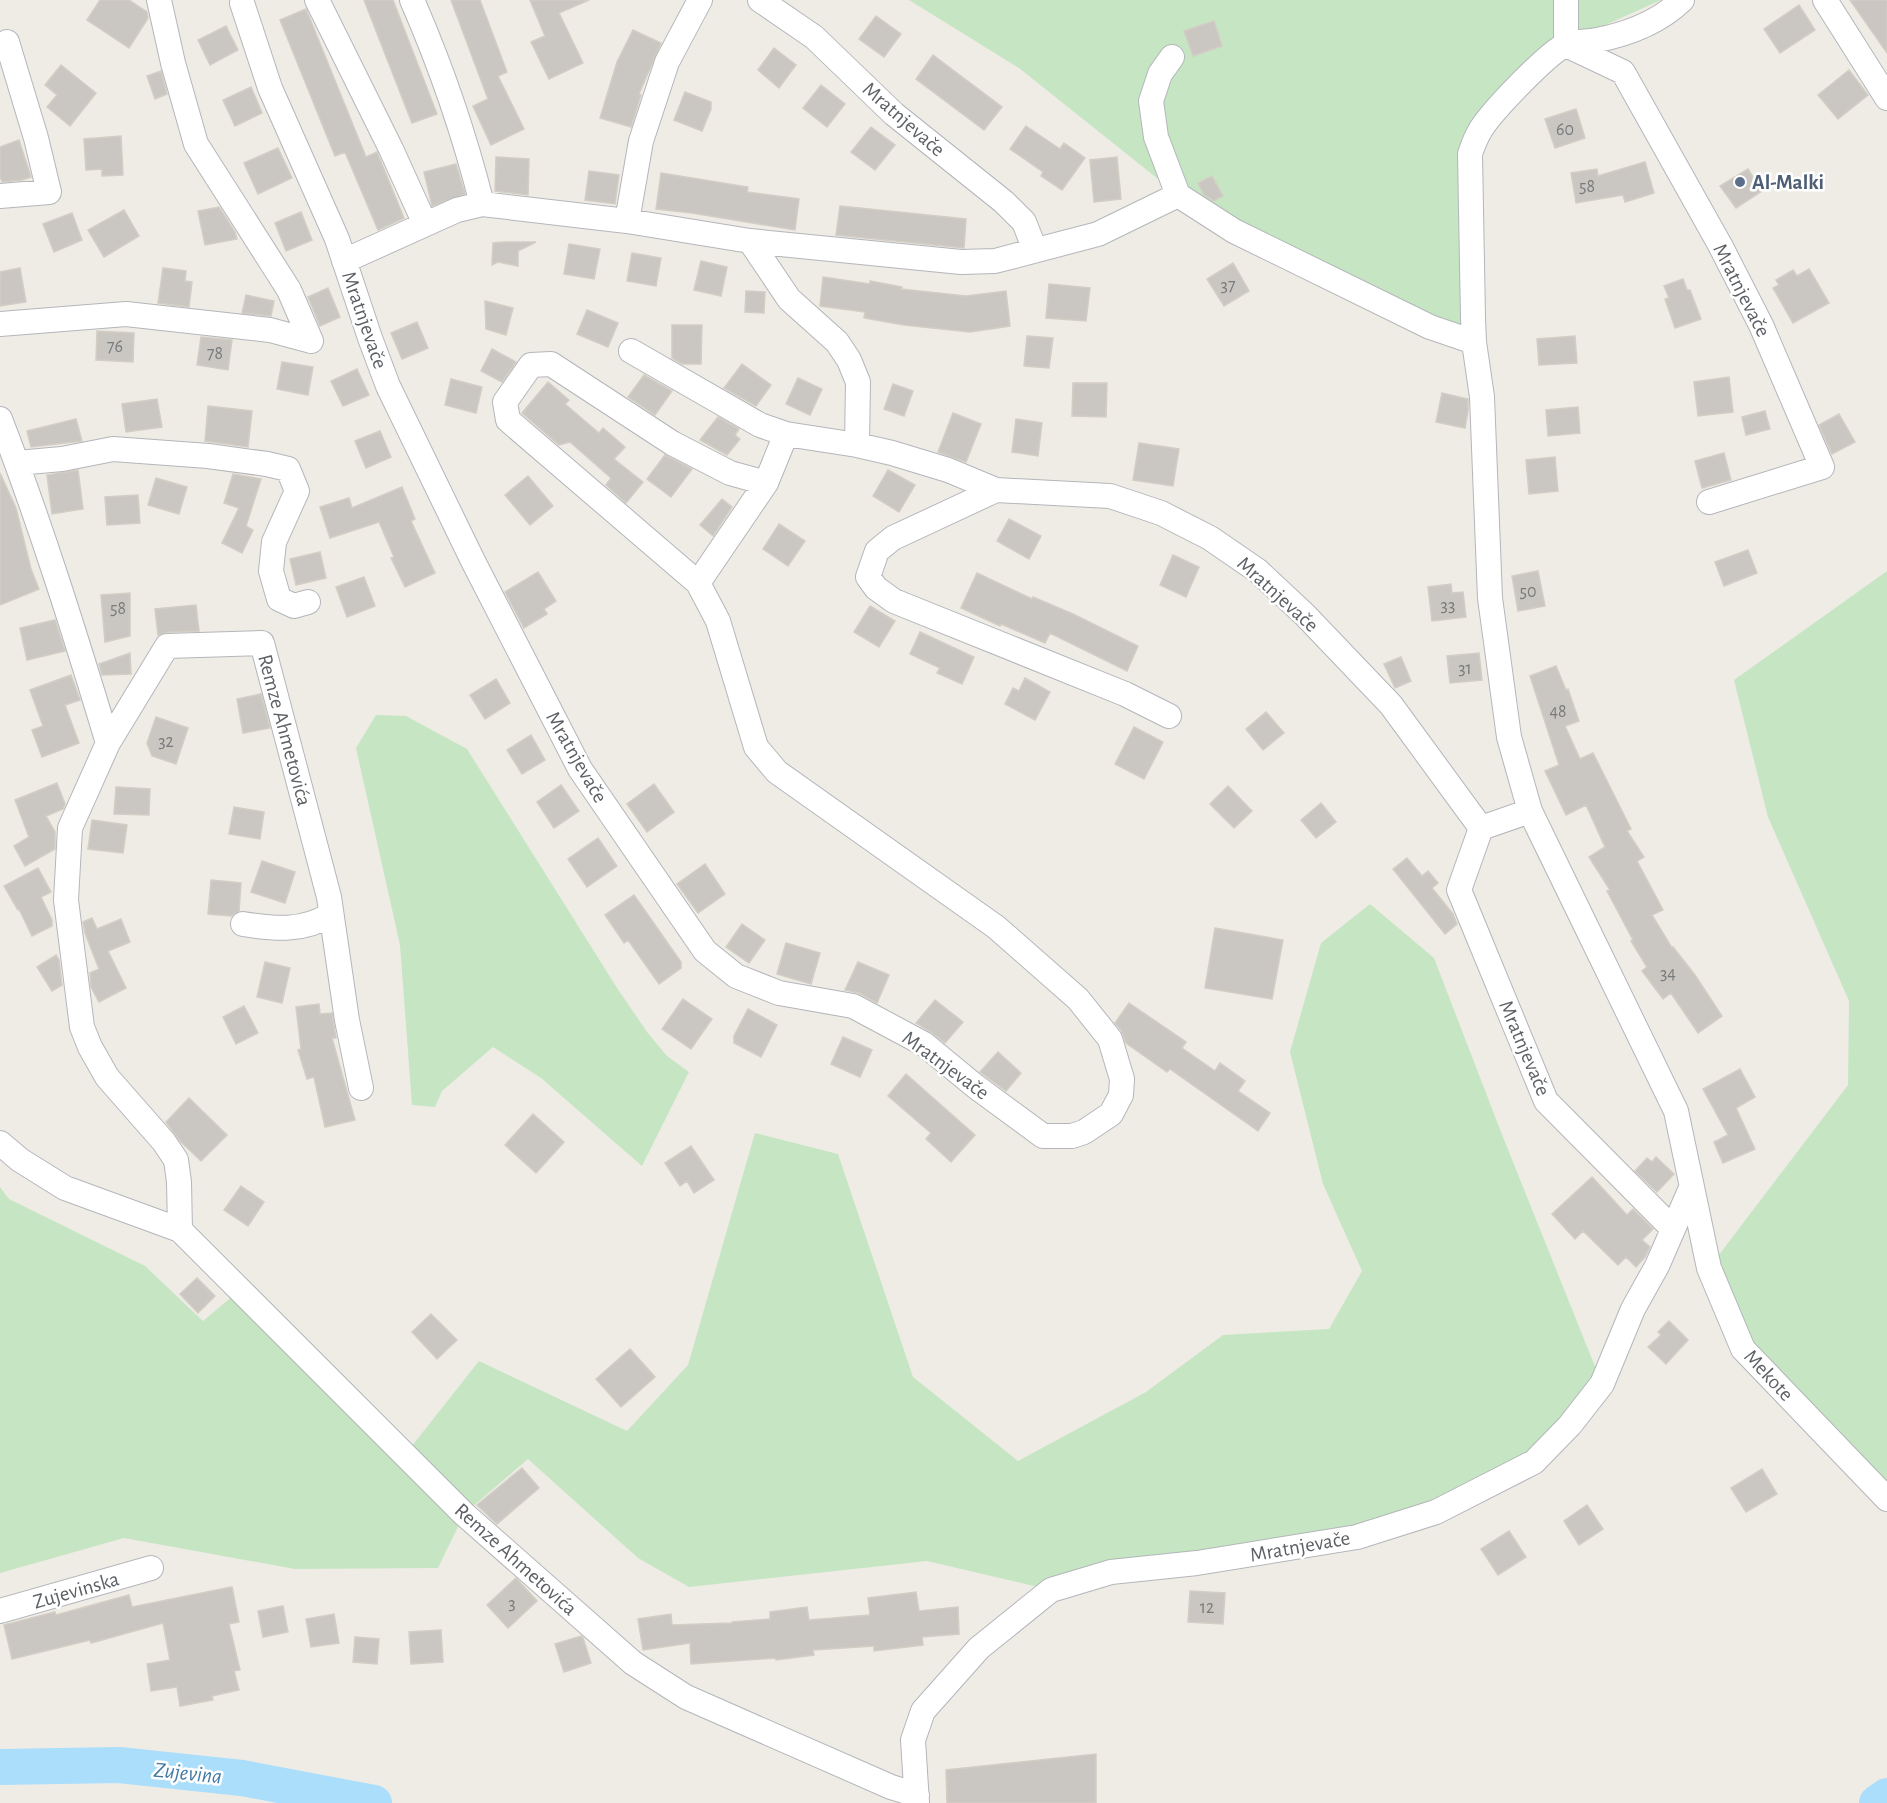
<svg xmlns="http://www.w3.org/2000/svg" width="1887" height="1803" viewBox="0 0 1887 1803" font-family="'Alegreya Sans',sans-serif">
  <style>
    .green { fill: #c6e5c3 }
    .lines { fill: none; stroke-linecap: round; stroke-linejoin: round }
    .river { stroke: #aadefb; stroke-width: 36 }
    .building { fill: #cac7c2; stroke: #d3cdc4; stroke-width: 1.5 }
    .street-casing { stroke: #b3b6ba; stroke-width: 26 }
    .street { stroke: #fff; stroke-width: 24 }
    .service-dot { fill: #5c6f8a; stroke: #fff; stroke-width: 2 }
    .labels { text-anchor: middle; stroke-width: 5; stroke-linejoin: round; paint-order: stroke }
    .number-label { font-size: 18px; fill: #787a7c }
    .street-label { font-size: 21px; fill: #5d6165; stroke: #fff }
    .service-label { font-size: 21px; font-weight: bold; fill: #4e5e75; stroke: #fff; text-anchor: start }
    .water-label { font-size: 22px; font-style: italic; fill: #447aa4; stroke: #fff }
  </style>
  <rect width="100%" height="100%" fill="#efece6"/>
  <path class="green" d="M 909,0 L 1661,0 L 1583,35 L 1567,13 L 1566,45 L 1482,126 L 1474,342 L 1178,195 L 1019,68 Z
    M 1887,571 L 1887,1499 L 1743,1349 L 1709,1268 L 1848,1085 L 1849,1001 L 1768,817 L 1734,680 Z
    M 376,715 L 406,716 L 467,749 L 617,988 L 647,1032 L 667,1056 L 689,1072 L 642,1166 L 541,1078 L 493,1047 L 442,1091 L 435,1107 L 412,1105 L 400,945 L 356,748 Z
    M 1370,904 L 1434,958 L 1501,1132 L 1602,1384 L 1534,1462 L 1436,1512 L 1051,1590 L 927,1561 L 689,1587 L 638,1558 L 528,1459 L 464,1514 L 438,1568 L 295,1569 L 124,1538 L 0,1573 L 0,1187 L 9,1199 L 145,1266 L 203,1321 L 241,1289 L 404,1456 L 479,1361 L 627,1431 L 688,1365 L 755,1133 L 838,1154 L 913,1377 L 1018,1461 L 1146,1392 L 1223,1335 L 1329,1329 L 1362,1271 L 1323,1184 L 1290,1052 L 1321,943 Z"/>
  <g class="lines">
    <path class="river" d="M 0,1767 L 119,1765 L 242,1778 L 374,1803
      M 1877,1803 L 1887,1796"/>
  </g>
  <path class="building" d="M 100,0 L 129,0 L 147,12 L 148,18 L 129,48 L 87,20 Z
    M 364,0 L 393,0 L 437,114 L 412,123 Z
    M 451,0 L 480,0 L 507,72 L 498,76 L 524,129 L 491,145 L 473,106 L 488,99 Z
    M 530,0 L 589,0 L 559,13 L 583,63 L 549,79 L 531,42 L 545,36 Z
    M 1850,0 L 1887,0 L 1887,53 Z
    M 1799,5 L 1815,30 L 1780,53 L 1764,29 Z
    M 306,9 L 366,157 L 377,152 L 404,218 L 378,230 L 345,152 L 335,156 L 280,20 Z
    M 876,16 L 901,34 L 884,57 L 859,39 Z
    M 1214,21 L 1222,46 L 1193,56 L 1184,31 Z
    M 226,26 L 238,50 L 210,65 L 198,40 Z
    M 633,30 L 661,43 L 639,94 L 641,95 L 631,127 L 600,118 L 617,62 Z
    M 774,48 L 796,65 L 779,88 L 758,70 Z
    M 933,55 L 1002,107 L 984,130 L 916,79 Z
    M 61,65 L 96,93 L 70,126 L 47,107 L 57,95 L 45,85 Z
    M 1849,70 L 1868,95 L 1838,119 L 1818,95 Z
    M 161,71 L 167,94 L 155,99 L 147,76 Z
    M 821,85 L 845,104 L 827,127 L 803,108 Z
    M 251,87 L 262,113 L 235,126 L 223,100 Z
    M 685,92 L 711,102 L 711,109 L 702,131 L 674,120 Z
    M 1576,109 L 1585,138 L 1555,148 L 1545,119 Z
    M 1026,126 L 1060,149 L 1064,143 L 1085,158 L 1062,190 L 1041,176 L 1043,172 L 1010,149 Z
    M 871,127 L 895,145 L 875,170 L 851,152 Z
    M 121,136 L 123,175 L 102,176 L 102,169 L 86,170 L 84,139 Z
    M 19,140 L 31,177 L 22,180 L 2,182 L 0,176 L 0,147 Z
    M 278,148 L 292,178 L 258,194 L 244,163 Z
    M 496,157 L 529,159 L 528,195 L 495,191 Z
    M 1117,157 L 1121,199 L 1094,202 L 1090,160 Z
    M 1645,162 L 1654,193 L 1625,202 L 1623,195 L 1576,203 L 1571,173 L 1597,169 L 1598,176 Z
    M 456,164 L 465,194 L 432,206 L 424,172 Z
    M 1748,169 L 1762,191 L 1736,208 L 1720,186 Z
    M 589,171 L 619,175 L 615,204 L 585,200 Z
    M 661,173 L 748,187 L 747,192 L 799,199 L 795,230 L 692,213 L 656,209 Z
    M 1212,176 L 1223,196 L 1214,201 L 1204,195 L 1198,183 Z
    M 840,206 L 966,219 L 964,248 L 836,235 Z
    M 219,207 L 235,232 L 237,239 L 205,245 L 198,211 Z
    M 124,210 L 139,236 L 104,257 L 88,230 Z
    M 301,212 L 312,240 L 286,251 L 275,223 Z
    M 72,213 L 82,240 L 54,252 L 43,224 Z
    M 504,242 L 536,242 L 518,251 L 518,266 L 498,262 L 492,265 L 493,243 Z
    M 569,244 L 600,249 L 594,279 L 564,274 Z
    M 632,253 L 661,258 L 656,286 L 627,281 Z
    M 701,261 L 727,267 L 721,296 L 694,290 Z
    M 1233,263 L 1249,291 L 1224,306 L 1207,279 Z
    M 20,268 L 26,302 L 0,306 L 0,272 Z
    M 163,268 L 186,271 L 185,281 L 192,282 L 189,307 L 158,303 Z
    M 1809,269 L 1829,303 L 1793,323 L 1773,288 L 1779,285 L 1776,280 L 1793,270 L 1797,276 Z
    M 823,277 L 870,284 L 870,281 L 902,287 L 901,289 L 966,296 L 1006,291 L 1010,326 L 970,332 L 904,325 L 864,318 L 865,312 L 820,306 Z
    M 1683,279 L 1687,290 L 1690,290 L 1701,319 L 1675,328 L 1665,299 L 1669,298 L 1664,286 Z
    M 1049,284 L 1090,288 L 1086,321 L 1046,318 Z
    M 328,288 L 340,317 L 320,326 L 308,297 Z
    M 746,291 L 765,292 L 764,313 L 745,312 Z
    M 246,295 L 274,301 L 271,316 L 242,313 Z
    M 485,301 L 513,308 L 506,335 L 486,329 Z
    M 587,310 L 618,323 L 608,347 L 577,334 Z
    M 417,322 L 428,348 L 402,359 L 391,333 Z
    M 672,325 L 702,325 L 701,364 L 682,364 L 672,358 Z
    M 97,331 L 134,333 L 133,362 L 96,360 Z
    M 1027,336 L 1053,338 L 1049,368 L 1024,366 Z
    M 1575,336 L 1577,363 L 1539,365 L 1537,339 Z
    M 201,337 L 232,340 L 228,370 L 197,365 Z
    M 492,349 L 516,362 L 502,382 L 481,371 Z
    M 282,362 L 313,367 L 308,395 L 277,389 Z
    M 742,364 L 771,385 L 756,406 L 724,388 Z
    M 357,369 L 369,395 L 343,406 L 331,381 Z
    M 644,375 L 672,391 L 655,415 L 628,397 Z
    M 1729,377 L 1733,412 L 1698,416 L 1694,382 Z
    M 798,378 L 822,389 L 810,415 L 786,404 Z
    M 451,379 L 482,387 L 476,413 L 445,405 Z
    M 548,382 L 569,400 L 565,404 L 599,433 L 603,428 L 625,447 L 614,459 L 643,482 L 626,503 L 606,485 L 611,478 L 570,442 L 559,445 L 522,413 Z
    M 1073,383 L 1107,383 L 1106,417 L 1072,416 Z
    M 893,384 L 913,391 L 904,416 L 884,409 Z
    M 1442,393 L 1468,399 L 1468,411 L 1465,428 L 1436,422 Z
    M 157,399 L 162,427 L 126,432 L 122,404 Z
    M 208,406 L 252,411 L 248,447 L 205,441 Z
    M 1578,407 L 1580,433 L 1548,436 L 1546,410 Z
    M 1765,411 L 1770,429 L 1746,435 L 1742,417 Z
    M 953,413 L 981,424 L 966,462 L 938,452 Z
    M 1839,414 L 1855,442 L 1832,454 L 1819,425 Z
    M 718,417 L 739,429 L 735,435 L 740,439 L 727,455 L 700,440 Z
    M 76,419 L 82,441 L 31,447 L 27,431 Z
    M 1016,419 L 1042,423 L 1038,456 L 1012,452 Z
    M 380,431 L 391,457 L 366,468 L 355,441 Z
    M 1139,443 L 1179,449 L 1173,486 L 1133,480 Z
    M 1724,453 L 1731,480 L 1702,488 L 1695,461 Z
    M 665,455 L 692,469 L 671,497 L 647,479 Z
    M 1555,457 L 1558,491 L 1529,494 L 1526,460 Z
    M 78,470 L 83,509 L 52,514 L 47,475 Z
    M 888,470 L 915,485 L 899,512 L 873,496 Z
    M 0,473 L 16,508 L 31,569 L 39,589 L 0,605 Z
    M 233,474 L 261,479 L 246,526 L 253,530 L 242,553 L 222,543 L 239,508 L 224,503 Z
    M 528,476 L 553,506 L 530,525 L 505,495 Z
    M 156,478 L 187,487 L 179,514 L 148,505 Z
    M 402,487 L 415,519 L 411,521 L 435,573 L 405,587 L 391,558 L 394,557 L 379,522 L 330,538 L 320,507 L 349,498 L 352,508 Z
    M 138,495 L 140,523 L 107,525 L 105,497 Z
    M 722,499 L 732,507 L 713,536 L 700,525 Z
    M 1009,519 L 1041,536 L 1029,559 L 997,541 Z
    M 779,524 L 805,541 L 788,566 L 763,549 Z
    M 1748,550 L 1757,573 L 1724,586 L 1715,562 Z
    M 320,552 L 326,578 L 296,585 L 290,559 Z
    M 1173,555 L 1199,567 L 1186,597 L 1160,585 Z
    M 1538,571 L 1545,606 L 1518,611 L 1512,576 Z
    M 538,572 L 556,601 L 544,609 L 547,614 L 524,628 L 505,592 Z
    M 977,573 L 1032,599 L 1033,597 L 1073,614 L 1138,646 L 1127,671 L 1050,633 L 1045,643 L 1001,624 L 1000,626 L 961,608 Z
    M 364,577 L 375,606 L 347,617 L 336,587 Z
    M 1451,584 L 1452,593 L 1463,592 L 1466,617 L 1432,621 L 1428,587 Z
    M 130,593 L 130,636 L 105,642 L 101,595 Z
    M 196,605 L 199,631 L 167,632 L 158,635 L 155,609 Z
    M 870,606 L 895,621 L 879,647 L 854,632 Z
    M 55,620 L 65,651 L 27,660 L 20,628 Z
    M 920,632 L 974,657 L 962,684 L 937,673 L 940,668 L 910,654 Z
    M 130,653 L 131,674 L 102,675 L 99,664 Z
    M 1479,653 L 1482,680 L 1450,683 L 1447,656 Z
    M 1401,657 L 1411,681 L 1395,688 L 1384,664 Z
    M 1556,666 L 1566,690 L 1568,689 L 1579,721 L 1565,726 L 1580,759 L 1593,753 L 1631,829 L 1627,831 L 1644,857 L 1637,861 L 1663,910 L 1652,915 L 1672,948 L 1673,947 L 1695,975 L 1722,1016 L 1698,1033 L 1671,993 L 1663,999 L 1642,971 L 1647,967 L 1631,941 L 1633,940 L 1607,891 L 1610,890 L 1589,857 L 1605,847 L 1586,805 L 1566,815 L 1545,771 L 1559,765 L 1530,676 Z
    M 71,675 L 80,700 L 65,705 L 79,743 L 42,757 L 32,730 L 43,726 L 30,690 Z
    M 1025,678 L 1050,692 L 1035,720 L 1005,704 L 1013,688 L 1019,691 Z
    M 496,679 L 510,703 L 485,719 L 470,695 Z
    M 261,694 L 270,728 L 243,733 L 237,699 Z
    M 1266,712 L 1284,733 L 1263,750 L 1246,729 Z
    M 156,717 L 188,728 L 176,764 L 152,756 L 147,743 Z
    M 1134,727 L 1163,742 L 1144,779 L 1115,764 Z
    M 531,735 L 545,760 L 522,774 L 507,750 Z
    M 57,783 L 65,804 L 63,809 L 46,816 L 55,832 L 55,849 L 25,866 L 14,846 L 29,837 L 15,800 Z
    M 654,784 L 674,812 L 647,832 L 627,804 Z
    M 561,785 L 579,811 L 554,828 L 537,802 Z
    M 1228,786 L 1252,811 L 1234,828 L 1210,804 Z
    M 116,787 L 150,789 L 149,815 L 114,814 Z
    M 1321,803 L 1336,822 L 1316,838 L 1301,820 Z
    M 234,807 L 264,812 L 260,839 L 229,834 Z
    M 92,820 L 127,825 L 123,853 L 88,849 Z
    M 598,838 L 617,866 L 587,887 L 568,859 Z
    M 1407,858 L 1422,876 L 1428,871 L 1438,883 L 1432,888 L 1453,914 L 1457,924 L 1445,934 L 1393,869 Z
    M 262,861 L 295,872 L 285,903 L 251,892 Z
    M 705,864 L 725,894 L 698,913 L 677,884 Z
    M 38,868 L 51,892 L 41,897 L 52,920 L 52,926 L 32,936 L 19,909 L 18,910 L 4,886 Z
    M 211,880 L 241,883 L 239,911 L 231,916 L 208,914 Z
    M 634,895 L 681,962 L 681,968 L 659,984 L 628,940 L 624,943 L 605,915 Z
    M 92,918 L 97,929 L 121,919 L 130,942 L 108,951 L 126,988 L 99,1002 L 91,987 L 90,973 L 99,969 L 85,933 L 83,922 Z
    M 742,924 L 765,940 L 749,963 L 726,947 Z
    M 1215,928 L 1283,940 L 1272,999 L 1205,988 Z
    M 786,943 L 820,953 L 811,984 L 777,974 Z
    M 56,955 L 59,960 L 62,985 L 52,991 L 37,967 Z
    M 265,962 L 290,968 L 282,1003 L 257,997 Z
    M 858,962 L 889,975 L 877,1003 L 859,993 L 845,990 Z
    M 683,999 L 712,1019 L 691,1049 L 662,1029 Z
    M 935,1000 L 963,1022 L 945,1043 L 931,1032 L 916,1023 Z
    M 1129,1003 L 1186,1042 L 1182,1048 L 1215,1071 L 1220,1063 L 1245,1081 L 1238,1091 L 1270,1113 L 1258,1131 L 1170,1069 L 1167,1072 L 1126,1043 L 1121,1030 L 1115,1023 Z
    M 319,1004 L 320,1014 L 332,1013 L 336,1038 L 332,1038 L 355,1120 L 325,1127 L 314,1077 L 307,1079 L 298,1050 L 301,1049 L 296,1007 Z
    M 244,1006 L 258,1033 L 236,1044 L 223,1017 Z
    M 748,1009 L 777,1025 L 761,1057 L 734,1043 L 734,1036 Z
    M 843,1037 L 872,1050 L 860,1077 L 831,1064 Z
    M 998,1052 L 1021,1073 L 1006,1091 L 980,1072 Z
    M 1740,1069 L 1755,1097 L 1736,1108 L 1755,1149 L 1723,1163 L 1714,1142 L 1728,1135 L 1703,1089 Z
    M 906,1074 L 975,1135 L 951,1162 L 926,1139 L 931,1133 L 888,1096 Z
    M 189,1098 L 227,1135 L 201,1161 L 181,1142 L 166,1122 Z
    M 533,1114 L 564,1142 L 536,1173 L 505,1145 Z
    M 691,1146 L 714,1180 L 694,1193 L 687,1181 L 680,1186 L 665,1163 Z
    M 1656,1157 L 1674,1174 L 1657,1192 L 1635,1171 L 1647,1158 L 1652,1162 Z
    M 1592,1177 L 1627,1215 L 1633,1209 L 1653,1229 L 1642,1240 L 1650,1247 L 1645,1257 L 1636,1267 L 1626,1257 L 1618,1265 L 1583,1231 L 1575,1239 L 1552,1214 Z
    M 241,1186 L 264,1202 L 248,1226 L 224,1210 Z
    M 197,1278 L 215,1296 L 198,1313 L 180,1294 Z
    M 431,1314 L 457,1340 L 437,1359 L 412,1332 Z
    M 1669,1321 L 1688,1340 L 1666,1364 L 1648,1347 L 1661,1335 L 1658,1332 Z
    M 630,1349 L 655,1377 L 621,1407 L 596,1379 Z
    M 522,1468 L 539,1488 L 497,1524 L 477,1505 Z
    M 1762,1469 L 1777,1494 L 1746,1512 L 1731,1488 Z
    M 1587,1505 L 1603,1529 L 1579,1545 L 1564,1521 Z
    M 1509,1531 L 1526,1557 L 1498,1575 L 1481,1549 Z
    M 516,1578 L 537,1601 L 508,1628 L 487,1605 Z
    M 232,1587 L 239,1622 L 229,1624 L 240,1670 L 234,1671 L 239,1690 L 212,1696 L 213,1700 L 180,1706 L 177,1687 L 151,1691 L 147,1664 L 170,1660 L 163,1623 L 91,1643 L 90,1640 L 12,1659 L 4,1625 L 55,1612 L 56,1615 L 129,1595 L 132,1607 Z
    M 1190,1591 L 1225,1593 L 1223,1624 L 1188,1622 Z
    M 916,1592 L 919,1611 L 958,1607 L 959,1634 L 922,1637 L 923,1645 L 874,1651 L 874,1646 L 813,1650 L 814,1655 L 776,1660 L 776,1658 L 691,1664 L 690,1643 L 643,1650 L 638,1619 L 671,1614 L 672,1625 L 732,1623 L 732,1622 L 770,1619 L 770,1612 L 807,1607 L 809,1620 L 870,1615 L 868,1598 Z
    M 283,1606 L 288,1632 L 263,1637 L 258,1611 Z
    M 334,1614 L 339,1643 L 311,1647 L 306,1619 Z
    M 441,1630 L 443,1662 L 411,1664 L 409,1632 Z
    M 581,1636 L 583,1638 L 591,1663 L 564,1672 L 555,1644 Z
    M 355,1637 L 379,1639 L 377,1664 L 353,1662 Z
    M 1096,1754 L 1096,1803 L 947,1803 L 946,1770 Z"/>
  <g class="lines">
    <g class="street-casing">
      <path id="street" d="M 159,0 L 173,63 L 196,144 L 289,290 L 311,341
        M 317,0 L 391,149 L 425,224
        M 412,0 C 441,66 464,133 482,204
        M 760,0 L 814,37 L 894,114 L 1004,202 L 1024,222 L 1035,250
        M 1682,0 C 1659,22 1628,34 1597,40 C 1587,42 1574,41 1565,45 C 1546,55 1493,110 1481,129 C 1476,137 1473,145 1470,154 L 1473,318 L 1474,342 L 1482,397 L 1490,598 L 1509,737 L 1530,811 L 1676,1111 L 1709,1268 L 1743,1349 L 1887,1499
        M 1825,0 L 1887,98
        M 242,3 L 270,88 L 337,239 L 370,338 L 388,386 L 473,561 L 580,769 L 705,951 L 736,976 L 779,993 L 853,1006 L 924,1044 L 975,1086 L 1043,1136 L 1072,1136 L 1084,1132 L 1111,1114 L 1121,1095 L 1122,1079 L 1110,1039 L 1078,999 L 996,927 L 777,772 L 756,747 L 718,621 L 698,583 L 508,420 L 505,402 L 531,365 L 551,364 L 672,443 L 730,473 L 766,483
        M 1566,45 L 1623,72 L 1720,245 L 1761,325 L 1822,467 L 1709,502
        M 1566,45 L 1566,0
        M 1172,57 L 1160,74 L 1151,101 L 1156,137 L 1178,195 L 1234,231 L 1430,327 L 1474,342
        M 0,196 L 49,192 L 36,138 L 7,42
        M 627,221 L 641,141 L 667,62 L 700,0
        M 750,241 L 789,299 L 837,342 L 849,360 L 858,382 L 857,445
        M 344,261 L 457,210 L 482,204 L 627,221 L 750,241 L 961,262 L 995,261 L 1098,234 L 1178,195
        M 0,324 L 126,314 L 270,330 L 311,341
        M 631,351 L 760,425 L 786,434 L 857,445 L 892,453 L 948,470 L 996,490 L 1110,496 L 1161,513 L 1210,538 L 1258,571 L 1305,615 L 1391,705 L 1481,828
        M 0,419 C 41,525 75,634 108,743
        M 17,463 L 62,459 L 113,449 L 208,456 L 267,464 L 288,469 L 297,491 L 274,542 L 271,571 L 279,599 L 294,606 L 308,602
        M 996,490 L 893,538 L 877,551 L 868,577 L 876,588 L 894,601 L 1125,694 L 1169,716
        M 698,583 L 766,483 L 786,434
        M 1481,828 L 1459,890 L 1546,1101 L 1673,1229
        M 1481,828 L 1530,811
        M 243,924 C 274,929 304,932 331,914
        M 0,1143 L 20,1160 L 65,1188 L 180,1230 L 464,1514 L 633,1663 L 686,1697 L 891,1787 L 917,1795
        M 180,1230 L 179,1182 L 176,1160 L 164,1142 L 107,1077 L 90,1047 L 82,1027 L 66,900 L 70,828 L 108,743 L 167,646 L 262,643 L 329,897 L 347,1020 L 361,1088
        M 0,1611 L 151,1568
        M 917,1803 L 913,1740 L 923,1711 L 979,1648 L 1051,1590 L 1111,1572 L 1197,1563 L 1357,1537 L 1436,1512 L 1534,1462 L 1570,1425 L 1602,1384 L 1633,1309 L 1657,1266 L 1691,1188"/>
    </g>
    <use href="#street" class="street"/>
  </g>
  <circle class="service-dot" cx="1740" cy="182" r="6"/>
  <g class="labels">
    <g class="number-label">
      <text x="1565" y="135">60</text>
      <text x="1587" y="192">58</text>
      <text x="1228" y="291">37</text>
      <text x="115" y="352">76</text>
      <text x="215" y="359">78</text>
      <text x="1528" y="597">50</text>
      <text x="1448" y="611">33</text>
      <text x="118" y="614">58</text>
      <text x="1465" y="674">31</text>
      <text x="1558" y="717">48</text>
      <text x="166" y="747">32</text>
      <text x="1668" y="979">34</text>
      <text x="512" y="1609">3</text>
      <text x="1207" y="1613">12</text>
    </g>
    <g class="street-label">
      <text transform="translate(904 119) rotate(41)" y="7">Mratnjevače</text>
      <text transform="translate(1742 290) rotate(63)" y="7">Mratnjevače</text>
      <text transform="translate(365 320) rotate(71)" y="7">Mratnjevače</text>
      <text transform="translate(1278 594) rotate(42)" y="7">Mratnjevače</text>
      <text transform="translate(285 730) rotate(75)" y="7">Remze Ahmetovića</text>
      <text transform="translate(577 757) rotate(60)" y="7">Mratnjevače</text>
      <text transform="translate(1525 1048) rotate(67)" y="7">Mratnjevače</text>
      <text transform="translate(946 1065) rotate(36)" y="7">Mratnjevače</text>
      <text transform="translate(1769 1375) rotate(47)" y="7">Mekote</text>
      <text transform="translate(1300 1546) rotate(-10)" y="7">Mratnjevače</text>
      <text transform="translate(516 1559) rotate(42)" y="7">Remze Ahmetovića</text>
      <text transform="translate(76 1590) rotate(-16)" y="7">Zujevinska</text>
    </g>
    <g class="service-label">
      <text x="1752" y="189">Al-Malki</text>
    </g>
    <g class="water-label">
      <text transform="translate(188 1772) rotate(6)" y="8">Zujevina</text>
    </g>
  </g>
</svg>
